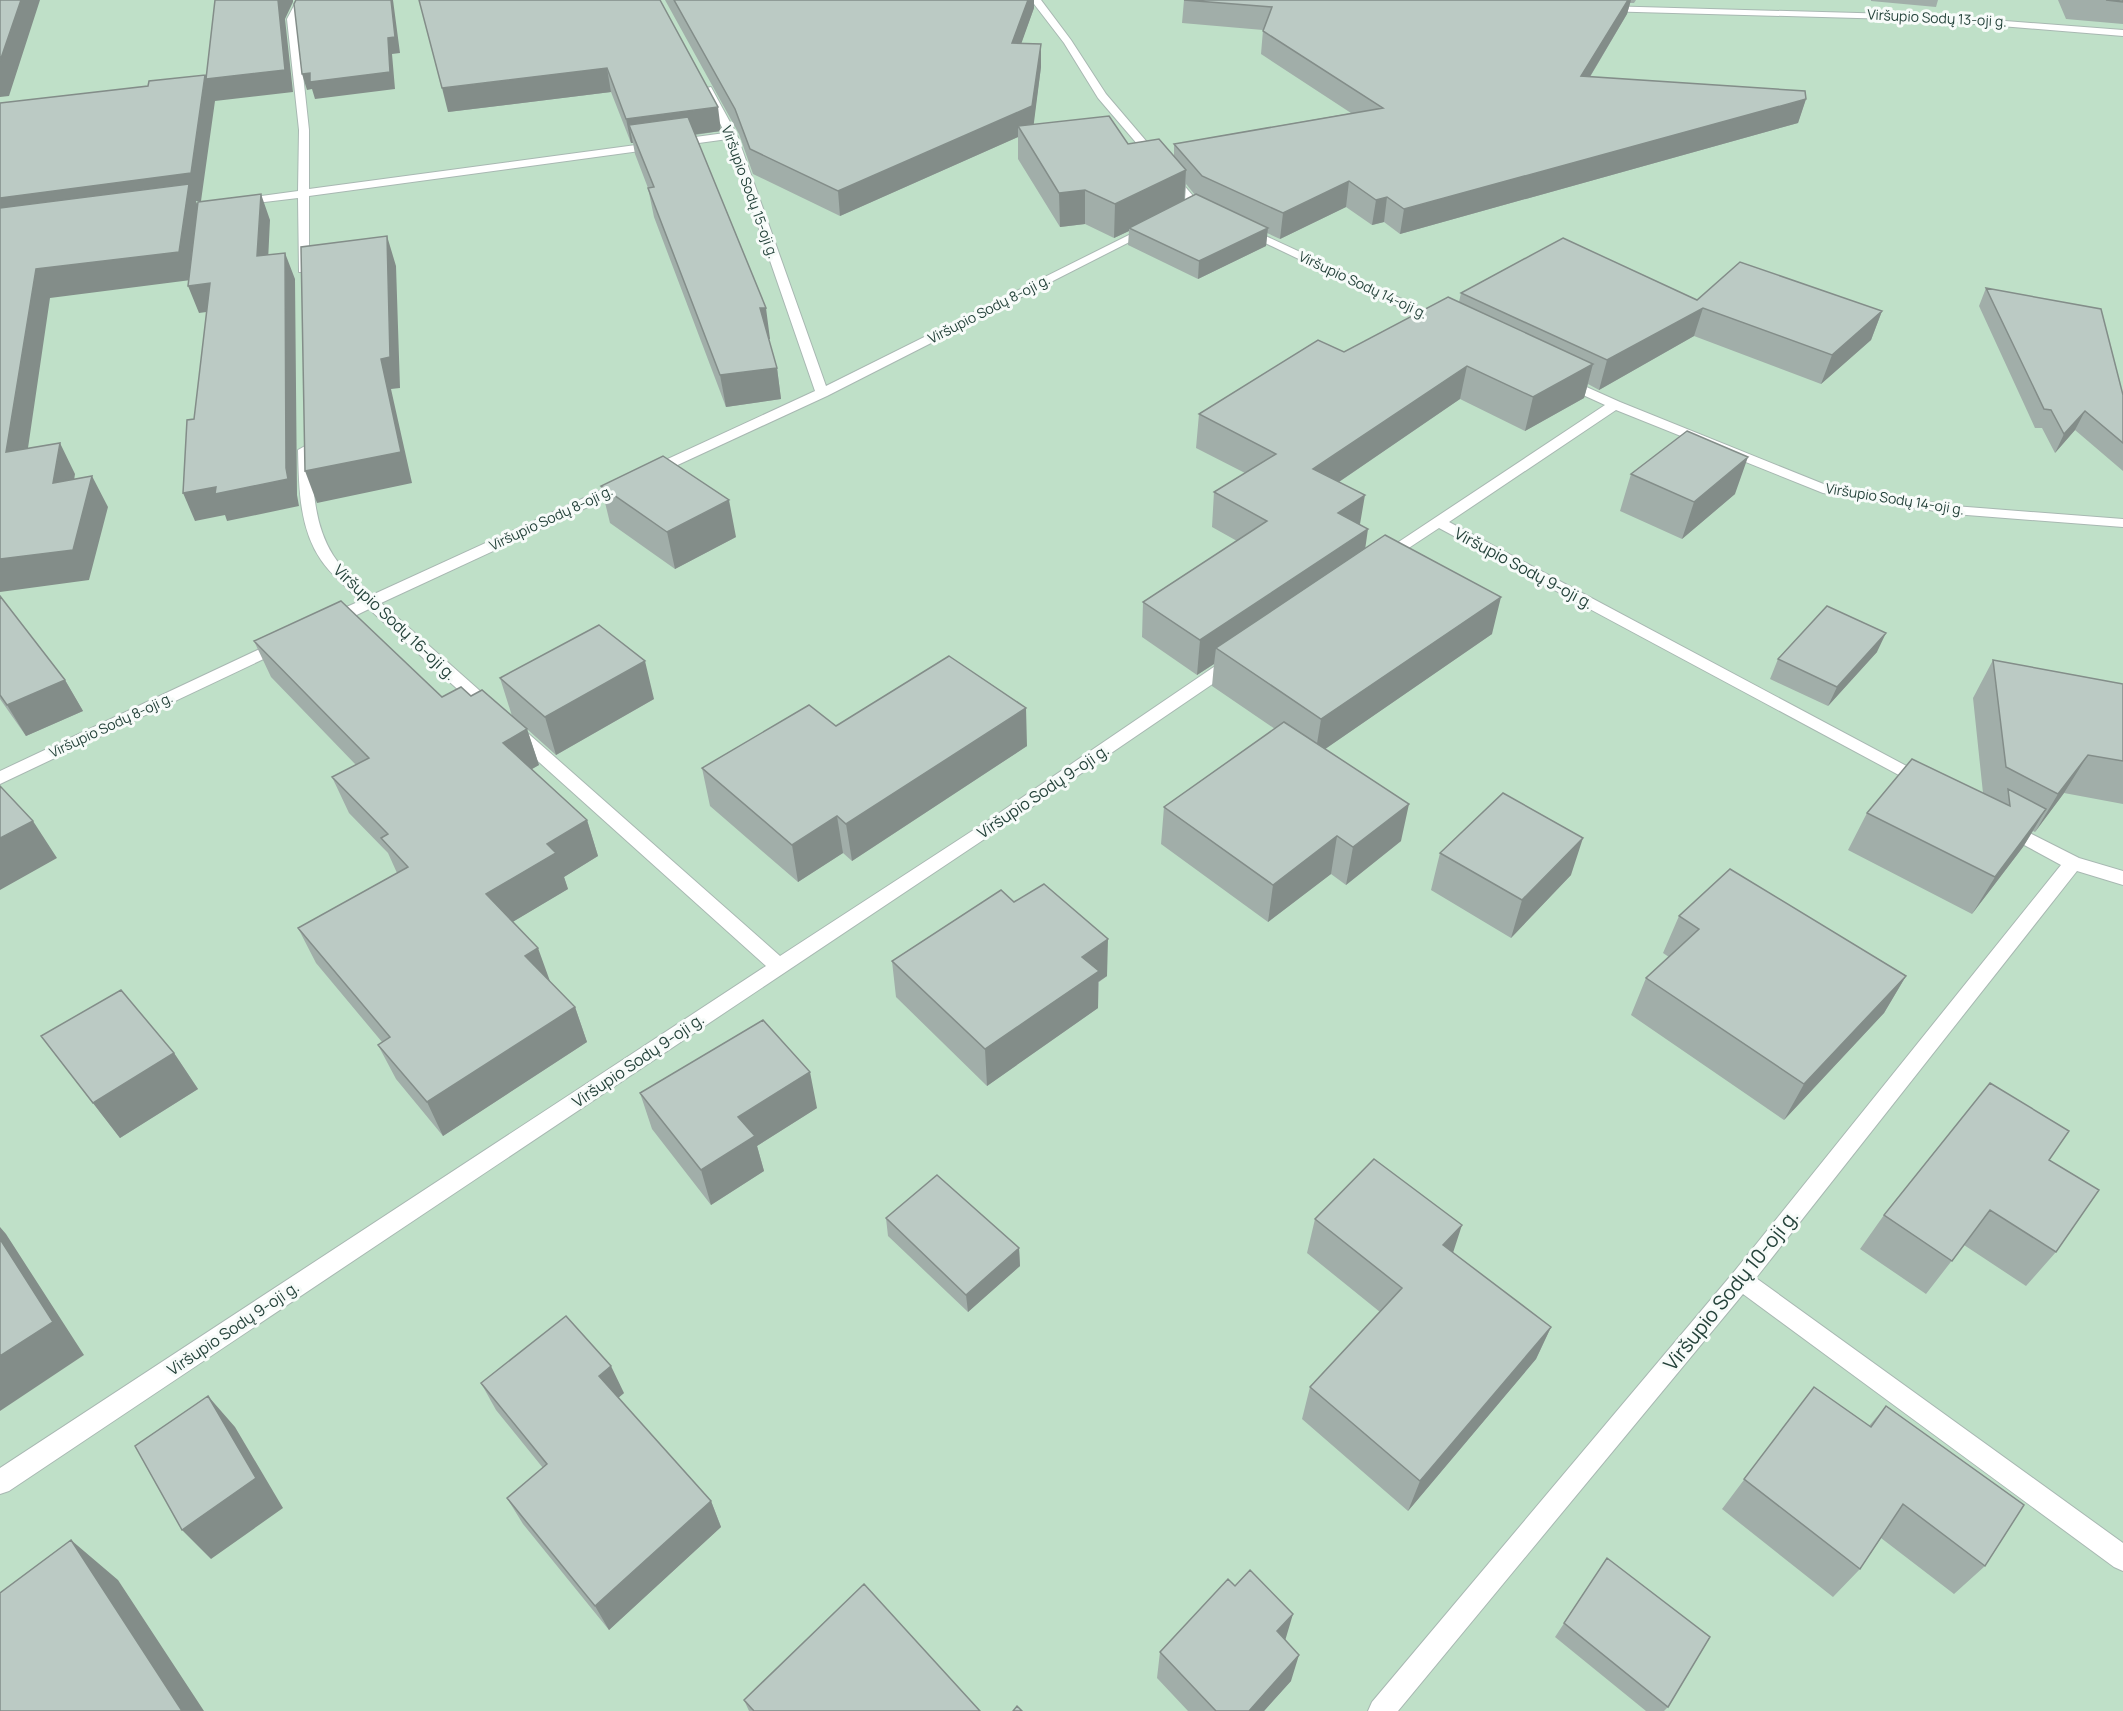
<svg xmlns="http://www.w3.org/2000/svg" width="2123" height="1711" viewBox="0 0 2123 1711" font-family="Manrope,sans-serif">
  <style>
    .green { fill: #bfe0c8 }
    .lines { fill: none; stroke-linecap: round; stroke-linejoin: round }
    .street-casing { stroke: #a8b8b2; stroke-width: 2 }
    .street { fill: #fff; fill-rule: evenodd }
    .wall { fill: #a1aea9; fill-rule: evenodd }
    .shaded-wall { fill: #838d89 }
    .building { fill: #bbcac4; stroke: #838d89; stroke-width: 1.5 }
    .labels { text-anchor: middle; stroke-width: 6; stroke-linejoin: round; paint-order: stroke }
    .far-street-label { font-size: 14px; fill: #24423a; stroke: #f7fbf9 }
    .street-label { font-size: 16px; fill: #24423a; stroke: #f7fbf9 }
    .near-street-label { font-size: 20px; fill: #24423a; stroke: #f7fbf9 }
  </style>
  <rect width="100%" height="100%" fill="#e6efeb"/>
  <path class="green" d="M 0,0 L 2123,0 L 2123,1711 L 0,1711 Z"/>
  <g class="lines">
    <g class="street-casing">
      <path id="street" d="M 297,0 L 307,0 L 297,19 L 309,130 L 309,189 L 725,133 L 702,89 L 711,87 L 737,135 L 826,386 L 1145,227 L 1149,226 L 1155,229 L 827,396 L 656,475 L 646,475 L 644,472 L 646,469 L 815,391 L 728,139 L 309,196 L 309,269 L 307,272 L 299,272 L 298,198 L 240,205 L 234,202 L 240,199 L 298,191 L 299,130 L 287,19 Z
        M 1031,0 L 1041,0 L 1071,40 L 1106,94 L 1199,203 L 1212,209 L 1212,213 L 1204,213 L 1191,207 L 1098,98 L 1064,43 Z
        M 1604,6 L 1928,15 L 2123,30 L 2123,36 L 1928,20 L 1601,11 L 1601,7 Z
        M 1244,226 L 1445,319 L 1447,322 L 1445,325 L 1437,325 L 1240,231 L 1240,227 Z
        M 1564,377 L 1620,402 L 1826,485 L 1954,506 L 2123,519 L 2123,527 L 1954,514 L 1823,493 L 1616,410 L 1449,522 L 1929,778 L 1932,782 L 1929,786 L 1923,788 L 1439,528 L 1389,561 L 1379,561 L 1377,558 L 1379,555 L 1605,405 L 1559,384 L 1557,381 L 1559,378 Z
        M 305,446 L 312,450 C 313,486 313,523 333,555 C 342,570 360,583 372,595 L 621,481 L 631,481 L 633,484 L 631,487 L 381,603 L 497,706 L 499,710 L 497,714 L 485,714 L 369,609 L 336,625 L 324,625 L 322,621 L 324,617 L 360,601 C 348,588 331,575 321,560 C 299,528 299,487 298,450 Z
        M 283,638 L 289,639 L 291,643 L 289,647 L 0,784 L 0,771 Z
        M 1233,657 L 1239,658 L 1241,662 L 1239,666 L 1004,826 L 9,1491 L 0,1494 L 0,1468 L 766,966 L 510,736 L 508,732 L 510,728 L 522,728 L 780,956 L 992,818 L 1227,658 Z
        M 2008,822 L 2079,858 L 2123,871 L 2123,885 L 2077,871 L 1756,1278 L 2123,1543 L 2123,1571 L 2114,1567 L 1743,1294 L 1398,1711 L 1368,1711 L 1372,1702 L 1733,1273 L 2061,865 L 2002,833 L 1999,828 L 2002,823 Z"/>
    </g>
    <use href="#street" class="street"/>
  </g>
  <path class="wall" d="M 660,0 L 721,131 L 695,135 L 770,339 L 768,339 L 777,368 L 781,399 L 726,407 L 654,217 L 648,188 L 635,154 L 633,143 L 631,143 L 611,92 L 448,112 Z
    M 665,0 L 1034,0 L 1034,8 L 1021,43 L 1041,44 L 1041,67 L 1033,125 L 1128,144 L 1174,155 L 1174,144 L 1351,113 L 1261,54 L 1263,30 L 1182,23 L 1184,0 L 1636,0 L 1634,3 L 1630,3 L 1627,14 L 1590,77 L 1806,99 L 1798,123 L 1400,234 L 1384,222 L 1372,225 L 1346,207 L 1280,239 L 1267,233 L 1266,246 L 1198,279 L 1128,245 L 1129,231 L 1114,238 L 1085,224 L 1060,227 L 1018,159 L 1018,137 L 840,216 L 753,174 L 739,134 ZM 1186,184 L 1195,195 L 1185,200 Z
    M 1871,0 L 1938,0 L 1936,7 L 1871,1 Z
    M 2058,0 L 2123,0 L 2123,24 L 2066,19 Z
    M 1986,288 L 2123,395 L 2123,471 L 2075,430 L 2055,453 L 2042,428 L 2035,428 L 1979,306 Z
    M 1461,293 L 1697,300 L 1882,311 L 1871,340 L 1821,384 L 1694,336 L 1599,390 L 1588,384 L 1584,398 L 1525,431 L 1460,399 L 1339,482 L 1360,525 L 1365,548 L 1492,634 L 1325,749 L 1401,841 L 1346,885 L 1331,874 L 1268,922 L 1161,844 L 1164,807 L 1275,729 L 1212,686 L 1214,664 L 1197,675 L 1142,637 L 1143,602 L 1237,541 L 1212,527 L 1214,492 L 1245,473 L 1196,448 L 1199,414 L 1459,302 Z
    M 1631,474 L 1735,494 L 1682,539 L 1620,511 Z
    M 601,486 L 736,537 L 675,569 L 610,523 Z
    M 0,596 L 65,680 L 83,711 L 26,736 L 0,699 Z
    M 254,641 L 442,697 L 471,696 L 512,716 L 500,678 L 654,699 L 556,755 L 527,729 L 539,765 L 531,769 L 587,820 L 598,856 L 564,877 L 568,889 L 512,922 L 551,983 L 575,1007 L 587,1042 L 443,1136 L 396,1079 L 378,1045 L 382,1042 L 316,963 L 298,928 L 397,873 L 388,853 L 349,813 L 332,777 L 356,765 L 271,677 Z
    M 1877,652 L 1828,706 L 1770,679 L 1778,659 Z
    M 1993,660 L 2123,684 L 2123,804 L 2064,793 L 2035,832 L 2033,831 L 2023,847 L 1972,914 L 1848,850 L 1867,813 L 1983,793 L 1973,698 Z
    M 836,726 L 1027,746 L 852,861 L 843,853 L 798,882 L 710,806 L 702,768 Z
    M 1440,853 L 1571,875 L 1511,938 L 1431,890 Z
    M 1014,902 L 1107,976 L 1099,982 L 1098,1008 L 987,1086 L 896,997 L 892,961 Z
    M 1679,916 L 1906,976 L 1884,1013 L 1784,1120 L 1631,1015 L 1646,978 L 1669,957 L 1663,953 Z
    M 41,1036 L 174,1053 L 198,1089 L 120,1138 Z
    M 640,1093 L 817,1108 L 757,1146 L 764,1171 L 711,1205 L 652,1129 Z
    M 2049,1160 L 2056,1252 L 2026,1286 L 1964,1245 L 1926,1294 L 1860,1249 L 1884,1215 Z
    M 886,1218 L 1019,1248 L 1020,1266 L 968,1312 L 888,1236 Z
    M 1315,1219 L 1453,1253 L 1551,1327 L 1536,1359 L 1408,1511 L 1302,1419 L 1310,1387 L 1380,1312 L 1307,1253 Z
    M 481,1383 L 624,1393 L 618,1398 L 711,1501 L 721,1527 L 609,1630 L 523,1524 L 507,1498 L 543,1468 L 496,1410 Z
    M 1814,1387 L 1869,1426 L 1886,1406 L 1985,1566 L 1954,1594 L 1881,1538 L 1860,1569 L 1833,1597 L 1722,1509 Z
    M 1607,1558 L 1668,1707 L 1664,1711 L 1646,1711 L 1555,1637 Z
    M 1286,1641 L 1291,1681 L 1264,1711 L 1188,1711 L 1157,1678 L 1160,1652 Z
    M 744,1700 L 980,1711 L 749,1711 Z"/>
  <path class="shaded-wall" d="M 21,0 L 40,0 L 9,96 L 0,97 L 0,61 Z
    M 278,0 L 293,0 L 293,2 L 285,19 L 293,92 L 215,101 L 201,201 L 196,201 L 200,212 L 191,280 L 50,298 L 23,482 L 6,452 L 0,228 L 0,198 L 205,75 L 207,79 Z
    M 391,0 L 393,0 L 400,53 L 392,54 L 395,89 L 315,99 L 312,89 L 307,90 L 302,74 L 310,73 L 388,38 Z
    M 1028,0 L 1034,0 L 1034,8 L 1013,67 L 1012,43 Z
    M 1628,0 L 1631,0 L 1627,14 L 1576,100 L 1581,76 Z
    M 1041,44 L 1041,67 L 1033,130 L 1018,126 L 1018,137 L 840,216 L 838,191 Z
    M 607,68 L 611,92 L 448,112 L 442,88 Z
    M 1806,99 L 1798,123 L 1400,234 L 1404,209 Z
    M 718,107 L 721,131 L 636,142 L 629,125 L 633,143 L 631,143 L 626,119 Z
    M 1186,170 L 1184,203 L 1129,228 L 1129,231 L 1114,238 L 1115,204 Z
    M 1349,181 L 1346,207 L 1280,239 L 1283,213 Z
    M 1085,190 L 1085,224 L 1060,227 L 1059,193 Z
    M 261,194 L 270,220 L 267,282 L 257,256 Z
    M 1387,197 L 1384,222 L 1372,225 L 1376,200 Z
    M 1268,228 L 1266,246 L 1198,279 L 1199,261 Z
    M 387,236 L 396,266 L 400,388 L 391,389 L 412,483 L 317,503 L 305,471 Z
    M 285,253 L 295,279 L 297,495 L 299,506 L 227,521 L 225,515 L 195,521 L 183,493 L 286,468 Z
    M 210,283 L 221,310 L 199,313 L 188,286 Z
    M 760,308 L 766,308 L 770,339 L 764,339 Z
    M 1703,308 L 1694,336 L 1599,390 L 1607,360 Z
    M 1882,311 L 1871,340 L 1821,384 L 1832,355 Z
    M 1593,364 L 1584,398 L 1525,431 L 1533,397 Z
    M 1467,366 L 1460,399 L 1308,503 L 1313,469 Z
    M 777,368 L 781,399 L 726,407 L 720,375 Z
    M 2085,411 L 2075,430 L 2055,453 L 2064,434 Z
    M 60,443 L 75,474 L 69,514 L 53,483 Z
    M 1748,457 L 1735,494 L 1682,539 L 1694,502 Z
    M 92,476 L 108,507 L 89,580 L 0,592 L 0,559 Z
    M 1365,495 L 1359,530 L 1338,513 Z
    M 729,500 L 736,537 L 675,569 L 667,532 Z
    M 1368,529 L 1363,564 L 1216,648 L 1214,664 L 1197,675 L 1200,640 Z
    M 1501,597 L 1492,634 L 1315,756 L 1321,719 Z
    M 1886,633 L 1877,652 L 1828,706 L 1837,687 Z
    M 645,661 L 654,699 L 556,755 L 545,717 Z
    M 65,680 L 83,711 L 26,736 L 7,705 Z
    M 1026,708 L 1027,746 L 852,861 L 846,824 Z
    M 527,729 L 539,765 L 515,779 L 503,743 Z
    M 2088,755 L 2064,793 L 2035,832 L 2058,794 Z
    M 1409,804 L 1401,841 L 1346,885 L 1353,847 Z
    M 2046,809 L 2023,847 L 1972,914 L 1995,877 Z
    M 837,816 L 843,853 L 798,882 L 792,845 Z
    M 587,820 L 598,856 L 564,877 L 568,889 L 499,930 L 486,894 L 547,844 Z
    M 33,821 L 57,858 L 0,890 L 0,838 Z
    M 1337,836 L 1331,874 L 1268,922 L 1273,885 Z
    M 1583,838 L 1571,875 L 1511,938 L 1522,900 Z
    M 1108,939 L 1107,976 L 1098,982 L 1098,1008 L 987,1086 L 985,1049 L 1082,957 Z
    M 538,948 L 551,984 L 525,956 Z
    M 1906,976 L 1884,1013 L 1784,1120 L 1804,1084 Z
    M 575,1007 L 587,1042 L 443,1136 L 427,1102 Z
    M 174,1053 L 198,1089 L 120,1138 L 93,1103 Z
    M 810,1072 L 817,1108 L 757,1146 L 764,1171 L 711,1205 L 701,1170 L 738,1117 Z
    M 1462,1225 L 1451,1259 L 1443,1245 Z
    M 0,1227 L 6,1234 L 84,1355 L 0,1411 Z
    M 1019,1248 L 1020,1266 L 968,1312 L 966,1295 Z
    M 1551,1327 L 1536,1359 L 1408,1511 L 1420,1481 Z
    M 611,1366 L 624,1393 L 611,1404 L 599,1376 Z
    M 208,1396 L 235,1427 L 283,1508 L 211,1559 L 182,1530 Z
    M 711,1501 L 721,1527 L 609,1630 L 595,1606 Z
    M 71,1540 L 118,1580 L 204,1711 L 182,1711 Z
    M 1293,1614 L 1285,1641 L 1277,1631 Z
    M 1299,1655 L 1291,1681 L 1264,1711 L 1249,1711 Z"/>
  <path class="building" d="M 0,0 L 21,0 L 0,61 Z
    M 215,0 L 278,0 L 285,70 L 206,79 Z
    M 296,0 L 391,0 L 395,37 L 388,38 L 390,72 L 310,82 L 310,73 L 302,74 L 294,4 Z
    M 419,0 L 660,0 L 718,107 L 626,119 L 607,68 L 442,88 Z
    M 674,0 L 1028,0 L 1012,43 L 1041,44 L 1032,106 L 838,191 L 750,149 L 735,109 Z
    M 1184,0 L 1628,0 L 1581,76 L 1805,91 L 1806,99 L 1404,209 L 1387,197 L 1376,200 L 1349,181 L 1283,213 L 1202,176 L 1174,144 L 1383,108 L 1263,31 L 1272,7 Z
    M 2106,0 L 2123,0 L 2123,2 Z
    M 205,75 L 191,173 L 0,198 L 0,103 L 148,86 L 149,81 Z
    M 1109,116 L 1128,144 L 1159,139 L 1186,170 L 1115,204 L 1085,190 L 1059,193 L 1018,126 Z
    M 688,117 L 766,308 L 760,308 L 777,368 L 720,375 L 648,188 L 654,187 L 629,125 Z
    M 189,184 L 179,252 L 36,269 L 6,452 L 60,443 L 53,483 L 92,476 L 73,550 L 0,559 L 0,208 Z
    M 261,194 L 257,256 L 285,253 L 286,468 L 288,479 L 215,494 L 216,487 L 183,493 L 187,420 L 194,419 L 210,283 L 188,286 L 198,202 Z
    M 1196,194 L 1268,228 L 1199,261 L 1129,228 Z
    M 387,236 L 390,357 L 381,359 L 401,452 L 305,471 L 301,247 Z
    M 1563,238 L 1697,300 L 1740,262 L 1882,311 L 1832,355 L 1703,308 L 1607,360 L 1461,293 Z
    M 1986,288 L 2101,309 L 2123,395 L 2123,443 L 2085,411 L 2064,434 L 2051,410 L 2044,409 Z
    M 1448,297 L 1593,364 L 1533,397 L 1467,366 L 1313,469 L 1365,495 L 1338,513 L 1368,529 L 1200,640 L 1143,602 L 1267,521 L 1214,492 L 1276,454 L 1199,414 L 1318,340 L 1344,352 Z
    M 1687,431 L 1748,457 L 1694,502 L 1631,474 Z
    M 663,456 L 729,500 L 667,532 L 601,486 Z
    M 1385,535 L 1501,597 L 1321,719 L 1216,648 Z
    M 0,596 L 65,680 L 7,705 L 0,695 Z
    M 341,601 L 442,697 L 461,687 L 471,696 L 482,690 L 527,729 L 503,743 L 587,820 L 547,844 L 556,853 L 486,894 L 538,948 L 525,956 L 575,1007 L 427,1102 L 378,1045 L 390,1037 L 298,928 L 408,867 L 381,838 L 388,834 L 332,777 L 369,758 L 254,641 Z
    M 1827,606 L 1886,633 L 1837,687 L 1778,659 Z
    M 599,625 L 645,661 L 545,717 L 500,678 Z
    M 949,656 L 1026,708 L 846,824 L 837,816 L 792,845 L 702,768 L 809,705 L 836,726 Z
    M 1993,660 L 2123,684 L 2123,761 L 2088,755 L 2058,794 L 2006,767 Z
    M 1284,722 L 1409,804 L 1353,847 L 1337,836 L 1273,885 L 1164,807 Z
    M 1912,759 L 2010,806 L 2008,789 L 2046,809 L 1995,877 L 1867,813 Z
    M 0,786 L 33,821 L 0,838 Z
    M 1503,793 L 1583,838 L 1522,900 L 1440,853 Z
    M 1730,869 L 1906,976 L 1804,1084 L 1646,978 L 1699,929 L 1679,916 Z
    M 1044,884 L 1108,939 L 1082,957 L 1099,971 L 985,1049 L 892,961 L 1001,890 L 1014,902 Z
    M 121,990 L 174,1053 L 93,1103 L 41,1036 Z
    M 763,1020 L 810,1072 L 738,1117 L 755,1136 L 701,1170 L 640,1093 Z
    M 1990,1083 L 2069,1131 L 2049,1160 L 2099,1190 L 2056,1252 L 1990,1210 L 1952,1261 L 1884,1215 Z
    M 1374,1159 L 1462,1225 L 1443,1245 L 1551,1327 L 1420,1481 L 1310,1387 L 1402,1288 L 1315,1219 Z
    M 937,1175 L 1019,1248 L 966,1295 L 886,1218 Z
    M 0,1239 L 53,1322 L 0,1356 Z
    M 566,1316 L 611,1366 L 599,1376 L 711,1501 L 595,1606 L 507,1498 L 547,1464 L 481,1383 Z
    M 1814,1387 L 1871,1427 L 1886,1406 L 2024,1505 L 1985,1566 L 1903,1504 L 1860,1569 L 1744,1479 Z
    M 208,1396 L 256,1478 L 182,1530 L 135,1446 Z
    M 71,1540 L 182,1711 L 0,1711 L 0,1593 Z
    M 1607,1558 L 1710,1637 L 1668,1707 L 1564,1623 Z
    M 1250,1570 L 1293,1614 L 1277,1631 L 1299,1655 L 1249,1711 L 1216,1711 L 1160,1652 L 1228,1579 L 1235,1586 Z
    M 864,1584 L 980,1711 L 754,1711 L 744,1700 Z
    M 1017,1706 L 1022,1711 L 1013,1711 Z"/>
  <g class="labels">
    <g class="far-street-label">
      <text transform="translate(1937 18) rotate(3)" y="5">Viršupio Sodų 13-oji g.</text>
      <text transform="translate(750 192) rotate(70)" y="5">Viršupio Sodų 15-oji g.</text>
      <text transform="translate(1363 285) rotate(25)" y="5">Viršupio Sodų 14-oji g.</text>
      <text transform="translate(989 309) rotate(-27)" y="5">Viršupio Sodų 8-oji g.</text>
      <text transform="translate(1895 499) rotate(9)" y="5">Viršupio Sodų 14-oji g.</text>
      <text transform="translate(551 518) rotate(-25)" y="5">Viršupio Sodų 8-oji g.</text>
      <text transform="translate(111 725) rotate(-25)" y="5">Viršupio Sodų 8-oji g.</text>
    </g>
    <g class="street-label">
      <text transform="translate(1524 568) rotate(28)" y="6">Viršupio Sodų 9-oji g.</text>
      <text transform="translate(395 622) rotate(43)" y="6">Viršupio Sodų 16-oji g.</text>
      <text transform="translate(1043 791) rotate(-34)" y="6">Viršupio Sodų 9-oji g.</text>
      <text transform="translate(638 1060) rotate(-34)" y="6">Viršupio Sodų 9-oji g.</text>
      <text transform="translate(233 1328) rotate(-34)" y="6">Viršupio Sodų 9-oji g.</text>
    </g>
    <g class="near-street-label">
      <text transform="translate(1731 1290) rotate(-51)" y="7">Viršupio Sodų 10-oji g.</text>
    </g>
  </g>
</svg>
